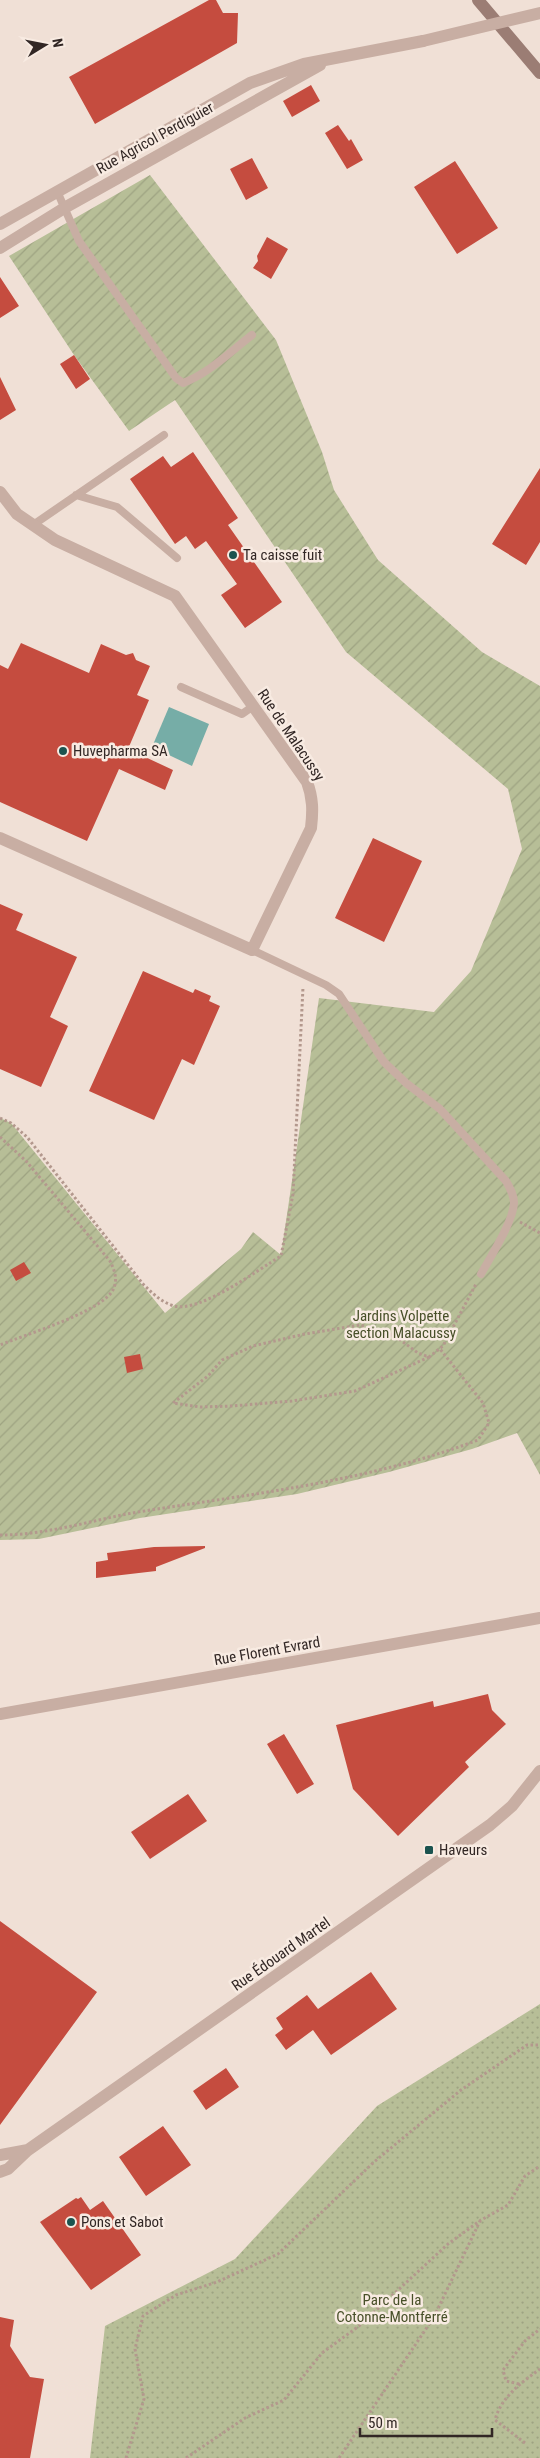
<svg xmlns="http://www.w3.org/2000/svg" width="540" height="2458" viewBox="0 0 540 2458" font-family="'Roboto Condensed',sans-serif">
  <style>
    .grass { fill: url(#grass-dots) }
    .garden { fill: url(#garden-furrows) }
    .water { fill: #76ada7 }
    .building { fill: #c54c3f }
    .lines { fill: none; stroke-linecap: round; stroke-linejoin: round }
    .path { stroke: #b3988d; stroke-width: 3; stroke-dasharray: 2.5 2.5; stroke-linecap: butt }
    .service { stroke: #c8aea3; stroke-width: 8 }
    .minor { stroke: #c8aea3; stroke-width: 12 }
    .tertiary { stroke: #c8aea3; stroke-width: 12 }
    .secondary { stroke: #9b7d74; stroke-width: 12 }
    .tertiary-bridge { stroke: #c8aea3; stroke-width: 12 }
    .poi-dot { fill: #1b534f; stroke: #f8ebe2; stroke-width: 2 }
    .labels { text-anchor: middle; stroke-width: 5; stroke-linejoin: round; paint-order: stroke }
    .street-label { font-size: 15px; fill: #322725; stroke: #f8ebe2 }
    .poi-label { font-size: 15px; fill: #322725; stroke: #f8ebe2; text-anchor: start }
    .park-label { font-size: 15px; fill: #485029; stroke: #f8ebe2 }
  </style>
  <defs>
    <pattern id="grass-dots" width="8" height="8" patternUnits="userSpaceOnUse" patternTransform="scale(1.25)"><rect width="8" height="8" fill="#b7be97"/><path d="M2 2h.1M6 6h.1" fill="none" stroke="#9ea382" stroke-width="1.8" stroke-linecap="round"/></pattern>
    <pattern id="garden-furrows" width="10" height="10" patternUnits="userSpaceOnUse" patternTransform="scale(1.25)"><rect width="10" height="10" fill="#b7be97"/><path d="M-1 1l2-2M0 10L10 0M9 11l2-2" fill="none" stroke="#9ea382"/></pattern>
  </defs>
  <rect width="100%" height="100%" fill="#f0e0d6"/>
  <path class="grass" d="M 540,2004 L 540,2458 L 90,2458 L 105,2326 L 235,2259 L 377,2106 Z"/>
  <path class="garden" d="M 150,175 L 276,340 L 322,452 L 334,490 L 378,560 L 482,652 L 540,686 L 540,1475 L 517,1433 L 472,1449 L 389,1472 L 297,1494 L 140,1518 L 39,1539 L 0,1540 L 0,1118 L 11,1123 L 165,1313 L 241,1249 L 253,1232 L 281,1255 L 319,998 L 434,1012 L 471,971 L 522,849 L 508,789 L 346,652 L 175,400 L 129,431 L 74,355 L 9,256 Z"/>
  <path class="water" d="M 169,707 L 209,724 L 192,766 L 152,747 Z"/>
  <path class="building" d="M 209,0 L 216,0 L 223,13 L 238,13 L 237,43 L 95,124 L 69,77 Z
    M 311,85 L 320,101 L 292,117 L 283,101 Z
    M 338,125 L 349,141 L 351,139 L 363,160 L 347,169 L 325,133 Z
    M 252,158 L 268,188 L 246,200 L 230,169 Z
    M 455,161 L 498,228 L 457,254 L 414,187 Z
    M 267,237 L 288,249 L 271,279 L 253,268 L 258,261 L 257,256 Z
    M 0,277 L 19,306 L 0,318 Z
    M 74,355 L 90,379 L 76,389 L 60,364 Z
    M 0,377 L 16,410 L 0,420 Z
    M 193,452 L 238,518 L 228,525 L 282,602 L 245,628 L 221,595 L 237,584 L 206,541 L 195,549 L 186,536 L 175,544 L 130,479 L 163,456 L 171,467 Z
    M 540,468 L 540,542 L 526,565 L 492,544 Z
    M 21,643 L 89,673 L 101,644 L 126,655 L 133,653 L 136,660 L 150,666 L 137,695 L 149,700 L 128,749 L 173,770 L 165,790 L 119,769 L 87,841 L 0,802 L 0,665 L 8,669 Z
    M 373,838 L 422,861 L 384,942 L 335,918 Z
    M 0,904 L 23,914 L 16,930 L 77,957 L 50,1017 L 68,1026 L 41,1087 L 0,1069 Z
    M 143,971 L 193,993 L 195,989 L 211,996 L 209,1001 L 220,1006 L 194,1065 L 182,1059 L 154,1120 L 89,1091 Z
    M 24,1262 L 31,1273 L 16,1281 L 10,1270 Z
    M 140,1354 L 143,1369 L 127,1373 L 124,1357 Z
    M 205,1546 L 205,1548 L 156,1567 L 156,1571 L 96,1578 L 96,1562 L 108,1560 L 107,1553 L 154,1547 Z
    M 488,1694 L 492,1710 L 506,1724 L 465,1762 L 469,1767 L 398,1836 L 353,1789 L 336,1725 L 433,1701 L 434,1707 Z
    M 284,1734 L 314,1784 L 297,1794 L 267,1744 Z
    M 188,1794 L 207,1821 L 150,1859 L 131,1832 Z
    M 0,1921 L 97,1992 L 0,2125 Z
    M 371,1972 L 397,2009 L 331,2055 L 313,2030 L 286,2050 L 275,2035 L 283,2029 L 276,2018 L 307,1995 L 318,2009 Z
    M 226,2068 L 239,2087 L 206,2110 L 193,2091 Z
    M 163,2126 L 191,2165 L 146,2196 L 119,2157 Z
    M 81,2197 L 90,2210 L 103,2201 L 141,2255 L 91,2290 L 40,2222 L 76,2198 L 78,2199 Z
    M 0,2317 L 14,2320 L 10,2346 L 30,2377 L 44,2379 L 30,2458 L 0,2458 Z"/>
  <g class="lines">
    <path class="path" d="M 0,1118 L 11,1123 L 27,1137 L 143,1284 C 152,1293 161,1302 174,1306 C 200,1313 259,1269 281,1256 L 293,1194 L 303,987
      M 0,1137 L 26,1161 L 110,1261 C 115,1271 119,1282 111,1293 C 94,1314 27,1334 0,1345
      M 520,1222 L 540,1233
      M 429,1357 L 355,1391 L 292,1401 L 232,1406 L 200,1407 L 173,1403 L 208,1376 L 222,1360 L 253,1346 L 305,1334 L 360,1325 L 395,1336 L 418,1353 L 429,1357 L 443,1346 L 476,1284
      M 0,1535 C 47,1535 92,1520 138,1512 C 252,1494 370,1481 478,1440 L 489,1423 L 483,1403 L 440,1349
      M 519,2384 L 506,2381 L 503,2370 L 525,2341 L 540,2329
      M 525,2443 L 495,2420 C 501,2397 522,2382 540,2369
      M 126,2458 L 144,2399 L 135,2349 L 143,2316 L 176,2295 L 217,2282 L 278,2254 L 374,2162 L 461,2090 L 527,2045 L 540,2045
      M 186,2458 L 245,2418 L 284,2400 L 322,2353 L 359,2326 L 448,2244 L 481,2220 L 508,2205 L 525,2176 L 540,2166
      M 339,2458 L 434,2317 L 480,2221"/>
    <path class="service" d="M 57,191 L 79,241 L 176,378 L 183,383 C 209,373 230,352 252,335
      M 76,495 L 117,507 L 177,558
      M 33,525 L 164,435
      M 181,687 L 242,714 L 252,707
      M 252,950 L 326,985 L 339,994 L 384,1062 L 406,1083 L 440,1109 L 506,1181 C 510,1188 514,1195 514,1203 C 513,1222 491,1256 481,1274"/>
    <path class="minor" d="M 0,492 L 17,514 L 55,540 L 175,596 L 307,782 C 313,798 313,811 311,828 L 252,950 L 0,838"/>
    <path class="tertiary" d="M 0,224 L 250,83 L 304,64 L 423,41
      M 0,248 L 66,207 L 320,65
      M 0,1714 L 540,1618
      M 0,2155 L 28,2150
      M 0,2172 L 8,2169 L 28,2150 L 490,1825 L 512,1806 L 540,1771"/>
    <path class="secondary" d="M 478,0 L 540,73"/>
    <path class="tertiary-bridge" d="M 423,41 L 540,13"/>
  </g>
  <g class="poi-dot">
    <circle cx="233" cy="555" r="5"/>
    <circle cx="63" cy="751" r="5"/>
    <rect x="424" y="1845" width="10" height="10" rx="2.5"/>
    <circle cx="71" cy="2222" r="5"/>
  </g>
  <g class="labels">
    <g class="street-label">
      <text transform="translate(155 138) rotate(-29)" y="5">Rue Agricol Perdiguier</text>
      <text transform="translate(291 735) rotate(56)" y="5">Rue de Malacussy</text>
      <text transform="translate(267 1651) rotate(-10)" y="5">Rue Florent Evrard</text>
      <text transform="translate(281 1954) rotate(-35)" y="5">Rue Édouard Martel</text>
    </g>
    <g class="poi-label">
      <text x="243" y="560">Ta caisse fuit</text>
      <text x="73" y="756">Huvepharma SA</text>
      <text x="439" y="1855">Haveurs</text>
      <text x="81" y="2227">Pons et Sabot</text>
    </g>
    <g class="park-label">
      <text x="401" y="1321">Jardins Volpette<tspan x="401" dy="17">section Malacussy</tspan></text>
      <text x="392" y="2305">Parc de la<tspan x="392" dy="17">Cotonne-Montferré</tspan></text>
    </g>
  </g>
  <g transform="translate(45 45) rotate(80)" stroke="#f8ebe2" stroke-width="4" paint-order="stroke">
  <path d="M0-4L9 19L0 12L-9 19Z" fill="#322725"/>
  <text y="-8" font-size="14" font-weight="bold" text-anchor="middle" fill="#322725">N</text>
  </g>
  <path d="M360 2428v8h132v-8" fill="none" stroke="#322725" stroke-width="2.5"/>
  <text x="368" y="2428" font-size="15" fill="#322725" stroke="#f8ebe2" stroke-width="4" paint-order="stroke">50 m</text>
</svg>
